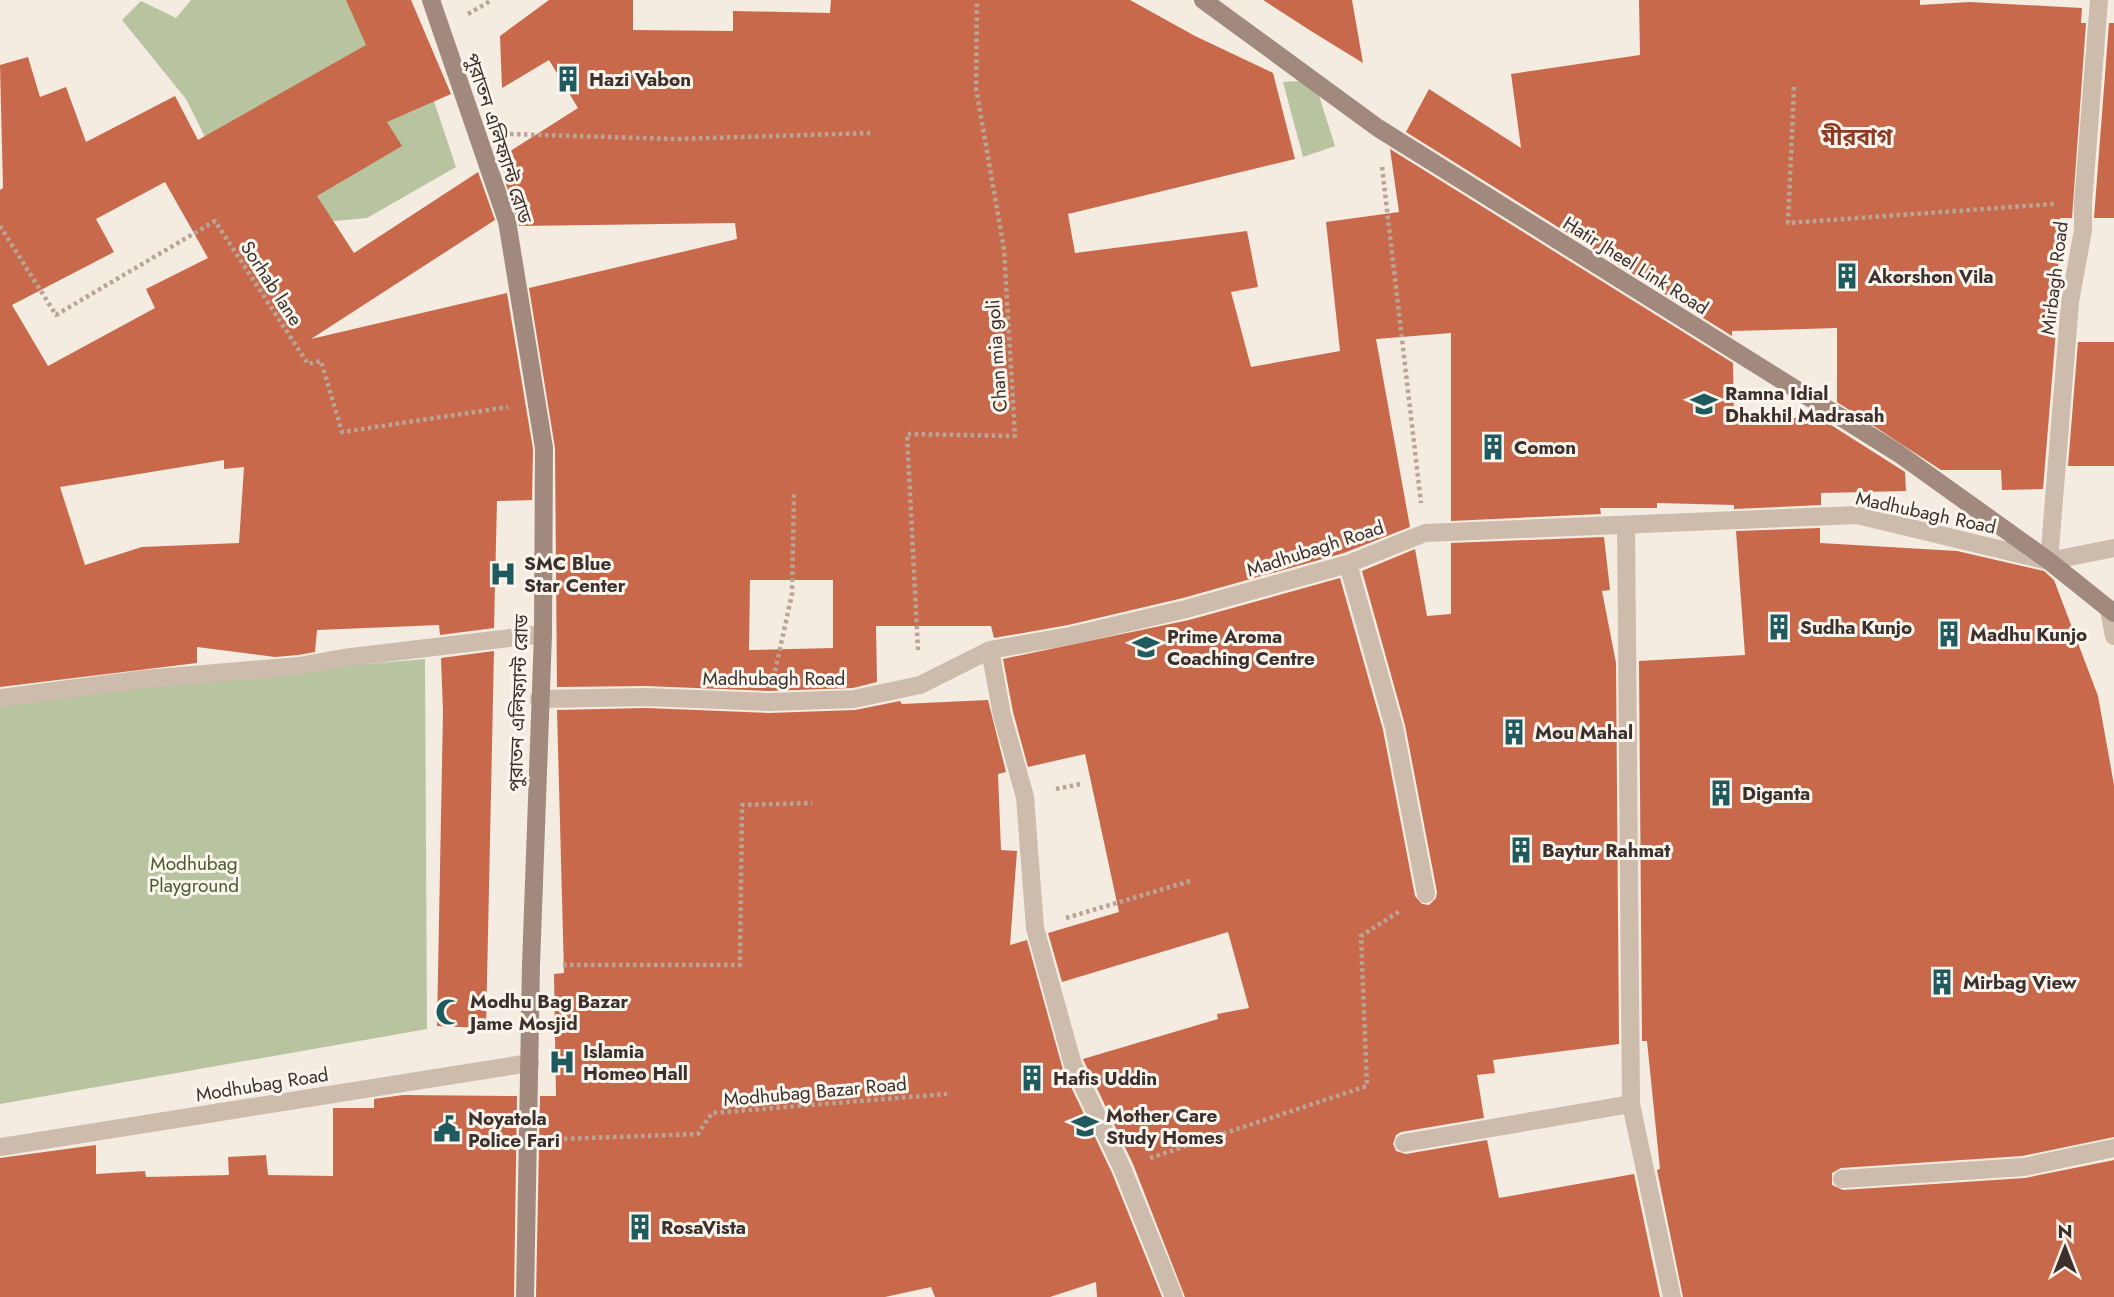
<svg xmlns="http://www.w3.org/2000/svg" width="2114" height="1297" viewBox="0 0 2114 1297" font-family="Jost,'Noto Sans Bengali',sans-serif">
  <style>
    .green { fill: #b8c4a0 }
    .building { fill: #c8694b; fill-rule: evenodd }
    .lines { fill: none; stroke-linecap: round; stroke-linejoin: round }
    .path { stroke: #b9a596; stroke-width: 4.5; stroke-dasharray: 3.5 3.5; stroke-linecap: butt }
    .lane { stroke: #cdbbac; stroke-width: 18 }
    .street { stroke: #cdbbac; stroke-width: 18 }
    .secondary { stroke: #a18a7d; stroke-width: 18 }
    .labels { text-anchor: middle; stroke-width: 6; stroke-linejoin: round; paint-order: stroke }
    .poi-label { font-size: 19px; font-weight: bold; fill: #3b302b; stroke: #fbf5ee; text-anchor: start }
    .street-label { font-size: 19px; fill: #3b302b; stroke: #fbf5ee }
    .park-label { font-size: 19px; fill: #4a5a2e; stroke: #fbf5ee }
    .quarter-label { font-size: 23px; font-weight: bold; fill: #8c3b22; stroke: #fbf5ee }
  </style>
  <rect width="100%" height="100%" fill="#f4ebe1"/>
  <path class="green" d="M 191,0 L 400,0 L 456,167 L 367,218 L 323,222 L 226,179 L 186,99 L 122,20 L 141,1 L 176,18 Z
    M 1314,80 L 1335,146 L 1303,157 L 1283,82 Z
    M 425,659 L 427,1029 L 0,1104 L 0,696 Z"/>
  <path class="building" d="M 346,0 L 411,0 L 451,94 L 387,122 L 402,146 L 317,196 L 354,253 L 478,172 L 495,220 L 311,339 L 507,293 L 533,449 L 532,500 L 497,501 L 494,628 L 440,635 L 439,625 L 317,630 L 315,652 L 298,655 L 275,657 L 197,647 L 197,663 L 0,687 L 0,190 L 3,188 L 0,65 L 28,57 L 40,97 L 66,87 L 86,142 L 175,96 L 198,140 L 366,45 ZM 165,182 L 208,258 L 146,289 L 155,308 L 48,366 L 12,305 L 114,252 L 96,219 ZM 224,460 L 224,469 L 244,467 L 239,543 L 142,547 L 85,565 L 60,487 Z
    M 549,0 L 633,0 L 633,30 L 733,31 L 733,11 L 830,13 L 831,0 L 1130,0 L 1195,36 L 1273,73 L 1295,159 L 1068,214 L 1075,253 L 1247,231 L 1258,287 L 1231,292 L 1251,367 L 1340,351 L 1326,222 L 1399,212 L 1390,149 L 1733,363 L 1734,418 L 1820,418 L 1905,472 L 1906,491 L 1821,493 L 1821,505 L 1734,509 L 1734,505 L 1657,503 L 1657,508 L 1600,508 L 1601,514 L 1451,521 L 1451,333 L 1376,339 L 1410,527 L 1344,553 L 1183,598 L 1068,625 L 994,638 L 991,626 L 876,626 L 877,682 L 853,688 L 769,691 L 646,686 L 557,687 L 555,448 L 529,288 L 737,239 L 735,223 L 519,226 L 505,181 L 504,155 L 578,108 L 549,60 L 502,88 L 500,36 ZM 750,580 L 833,580 L 833,648 L 749,650 Z
    M 1263,0 L 1352,0 L 1363,63 L 1311,31 Z
    M 1639,0 L 1920,0 L 1920,5 L 1970,2 L 2082,8 L 2081,23 L 2086,23 L 2072,218 L 2060,218 L 2056,330 L 2043,489 L 2002,490 L 2001,470 L 1941,470 L 1837,402 L 1837,328 L 1732,331 L 1732,336 L 1406,132 L 1429,89 L 1521,148 L 1511,74 L 1640,55 Z
    M 2109,23 L 2114,23 L 2114,218 L 2094,218 Z
    M 2078,342 L 2114,342 L 2114,466 L 2068,466 Z
    M 1820,528 L 1820,543 L 1957,551 L 2044,571 L 2054,580 L 2098,696 L 2114,785 L 2114,1137 L 2022,1156 L 1841,1168 L 1832,1173 L 1832,1185 L 1843,1190 L 2025,1178 L 2114,1160 L 2114,1297 L 1683,1297 L 1657,1170 L 1660,1169 L 1647,1041 L 1642,1041 L 1639,661 L 1745,655 L 1736,531 Z
    M 1604,537 L 1610,590 L 1602,591 L 1616,663 L 1619,1044 L 1493,1060 L 1495,1073 L 1477,1075 L 1484,1118 L 1401,1132 L 1396,1135 L 1393,1144 L 1396,1151 L 1406,1154 L 1487,1140 L 1499,1198 L 1634,1174 L 1660,1297 L 1185,1297 L 1133,1164 L 1083,1059 L 1218,1019 L 1217,1014 L 1249,1008 L 1228,932 L 1062,982 L 1048,933 L 1119,912 L 1085,754 L 1028,767 L 1013,712 L 1003,659 L 1189,620 L 1340,578 L 1383,730 L 1415,896 L 1422,904 L 1429,905 L 1436,898 L 1437,892 L 1405,725 L 1362,571 L 1415,549 L 1427,616 L 1451,614 L 1451,543 Z
    M 494,651 L 486,1028 L 437,1026 L 443,712 L 441,658 Z
    M 988,700 L 1006,772 L 998,774 L 1001,850 L 1017,851 L 1010,945 L 1027,940 L 1063,1070 L 1112,1173 L 1162,1297 L 1097,1297 L 1096,1282 L 1050,1297 L 935,1297 L 931,1287 L 885,1297 L 536,1297 L 540,1096 L 556,1096 L 554,974 L 564,973 L 557,710 L 646,708 L 769,713 L 855,710 L 900,701 L 902,704 Z
    M 403,1095 L 517,1096 L 514,1297 L 0,1297 L 0,1158 L 96,1145 L 96,1174 L 145,1171 L 146,1177 L 229,1175 L 228,1157 L 266,1155 L 268,1175 L 333,1176 L 333,1108 L 374,1108 L 374,1099 Z"/>
  <g class="lines">
    <path class="path" d="M 468,14 L 492,0
      M 1794,87 L 1788,223 L 2054,204
      M 510,134 L 675,139 L 872,133
      M 1382,167 L 1421,503
      M 0,226 L 56,315 L 215,221 L 308,364 L 321,361 L 342,432 L 508,407
      M 918,650 L 907,434 L 1015,436 L 1004,249 L 976,88 L 977,0
      M 775,671 L 792,594 L 794,494
      M 1056,789 L 1080,784
      M 1066,918 L 1190,881
      M 563,965 L 740,965 L 742,805 L 812,803
      M 557,1139 L 698,1134 L 712,1113 L 947,1094
      M 1150,1158 L 1367,1086 L 1361,936 L 1400,911"/>
    <path class="lane" d="M 0,698 L 145,679 L 299,666 L 343,658 L 543,634"/>
    <path class="street" d="M 1626,526 L 1631,1104 L 1672,1297
      M 2049,561 L 2070,302 L 2083,230 L 2083,203 L 2099,0
      M 1348,564 L 1394,727 L 1426,894
      M 2109,610 L 2114,636
      M 990,650 L 1002,715 L 1025,797 L 1035,928 L 1073,1065 L 1122,1168 L 1174,1297
      M 539,699 L 646,697 L 769,702 L 854,699 L 920,685 L 990,650 L 1070,636 L 1186,609 L 1348,564 L 1425,533 L 1857,515 L 2049,561 L 2114,548
      M 1404,1143 L 1631,1104
      M 0,1147 L 530,1063
      M 1842,1179 L 2024,1167 L 2114,1148"/>
    <path class="secondary" d="M 431,0 L 507,221 L 544,448 L 543,634 L 531,965 L 525,1297
      M 1203,0 L 1378,128 L 1898,453 L 2049,561 L 2114,613"/>
  </g>
  <defs>
    <g id="building-bare" transform="scale(2.1)"><path d="M-4-6H4V6H1V3H-1V6H-4ZM-2.5-4.3h1.7v1.8h-1.7ZM.8-4.3h1.7v1.8H.8ZM-2.5-1h1.7V.8h-1.7ZM.8-1h1.7V.8H.8Z" fill="#1f5a5e" stroke="#fbf5ee" stroke-width="2.5" paint-order="stroke"/></g>
    <g id="school-bare" transform="scale(2.1)"><path d="M0-5L7-2L0 1L-7-2ZM-4 1L0 2.5L4 1V4Q0 6-4 4Z" fill="#1f5a5e" stroke="#fbf5ee" stroke-width="2.5" paint-order="stroke"/></g>
    <g id="hospital-bare" transform="scale(2.1)"><path d="M-5-5h3v3.5h4V-5h3V5h-3V1.5h-4V5h-3Z" fill="#1f5a5e" stroke="#fbf5ee" stroke-width="2.5" paint-order="stroke"/></g>
    <g id="mosque-bare" transform="scale(2.1)"><path d="M3.5-4.9A6 6 0 1 0 3.5 4.9A5 5 0 1 1 3.5-4.9Z" fill="#1f5a5e" stroke="#fbf5ee" stroke-width="2.5" paint-order="stroke"/></g>
    <g id="civic-bare" transform="scale(2.1)"><path d="M-.6-6.5H3V-4.5H.6V-3L4-1V1h2V6H-6V1h2V-1L-.6-3ZM-1.2 2.5V6h2.4V2.5Z" fill="#1f5a5e" stroke="#fbf5ee" stroke-width="2.5" paint-order="stroke"/></g>
  </defs>
  <g fill-rule="evenodd">
    <use href="#building-bare" x="568" y="79"/>
    <use href="#building-bare" x="1847" y="276"/>
    <use href="#school-bare" x="1704" y="404"/>
    <use href="#building-bare" x="1493" y="447"/>
    <use href="#hospital-bare" x="503" y="574"/>
    <use href="#building-bare" x="1779" y="627"/>
    <use href="#building-bare" x="1949" y="634"/>
    <use href="#school-bare" x="1146" y="647"/>
    <use href="#building-bare" x="1514" y="732"/>
    <use href="#building-bare" x="1721" y="793"/>
    <use href="#building-bare" x="1521" y="850"/>
    <use href="#building-bare" x="1942" y="982"/>
    <use href="#mosque-bare" x="449" y="1012"/>
    <use href="#hospital-bare" x="562" y="1062"/>
    <use href="#building-bare" x="1032" y="1078"/>
    <use href="#school-bare" x="1085" y="1126"/>
    <use href="#civic-bare" x="447" y="1129"/>
    <use href="#building-bare" x="640" y="1227"/>
  </g>
  <g class="labels">
    <g class="poi-label">
      <text x="589" y="86">Hazi Vabon</text>
      <text x="1868" y="283">Akorshon Vila</text>
      <text x="1725" y="400">Ramna Idial<tspan x="1725" dy="22">Dhakhil Madrasah</tspan></text>
      <text x="1514" y="454">Comon</text>
      <text x="524" y="570">SMC Blue<tspan x="524" dy="22">Star Center</tspan></text>
      <text x="1800" y="634">Sudha Kunjo</text>
      <text x="1970" y="641">Madhu Kunjo</text>
      <text x="1167" y="643">Prime Aroma<tspan x="1167" dy="22">Coaching Centre</tspan></text>
      <text x="1535" y="739">Mou Mahal</text>
      <text x="1742" y="800">Diganta</text>
      <text x="1542" y="857">Baytur Rahmat</text>
      <text x="1963" y="989">Mirbag View</text>
      <text x="470" y="1008">Modhu Bag Bazar<tspan x="470" dy="22">Jame Mosjid</tspan></text>
      <text x="583" y="1058">Islamia<tspan x="583" dy="22">Homeo Hall</tspan></text>
      <text x="1053" y="1085">Hafis Uddin</text>
      <text x="1106" y="1122">Mother Care<tspan x="1106" dy="22">Study Homes</tspan></text>
      <text x="468" y="1125">Noyatola<tspan x="468" dy="22">Police Fari</tspan></text>
      <text x="661" y="1234">RosaVista</text>
    </g>
    <g class="street-label">
      <text transform="translate(499 138) rotate(72)" y="7">পুরাতন এলিফ্যান্ট রোড</text>
      <text transform="translate(1636 265) rotate(32)" y="7">Hatir Jheel Link Road</text>
      <text transform="translate(2054 278) rotate(-83)" y="7">Mirbagh Road</text>
      <text transform="translate(272 283) rotate(57)" y="7">Sorhab lane</text>
      <text transform="translate(996 356) rotate(-94)" y="7">Chan mia goli</text>
      <text transform="translate(1926 512) rotate(12)" y="7">Madhubagh Road</text>
      <text transform="translate(1315 548) rotate(-18)" y="7">Madhubagh Road</text>
      <text x="774" y="685">Madhubagh Road</text>
      <text transform="translate(518 703) rotate(-88)" y="7">পুরাতন এলিফ্যান্ট রোড</text>
      <text transform="translate(262 1084) rotate(-9)" y="7">Modhubag Road</text>
      <text transform="translate(815 1091) rotate(-5)" y="7">Modhubag Bazar Road</text>
    </g>
    <g class="park-label">
      <text x="194" y="870">Modhubag<tspan x="194" dy="22">Playground</tspan></text>
    </g>
    <g class="quarter-label">
      <text x="1857" y="145">মীরবাগ</text>
    </g>
  </g>
  <g transform="translate(2065 1248)" stroke="#fbf5ee" stroke-width="5" paint-order="stroke">
  <path d="M0-5L12 26L0 18L-12 26Z" fill="#3b302b"/>
  <text y="-10" font-size="19" font-weight="bold" text-anchor="middle" fill="#3b302b">N</text>
  </g>
</svg>
